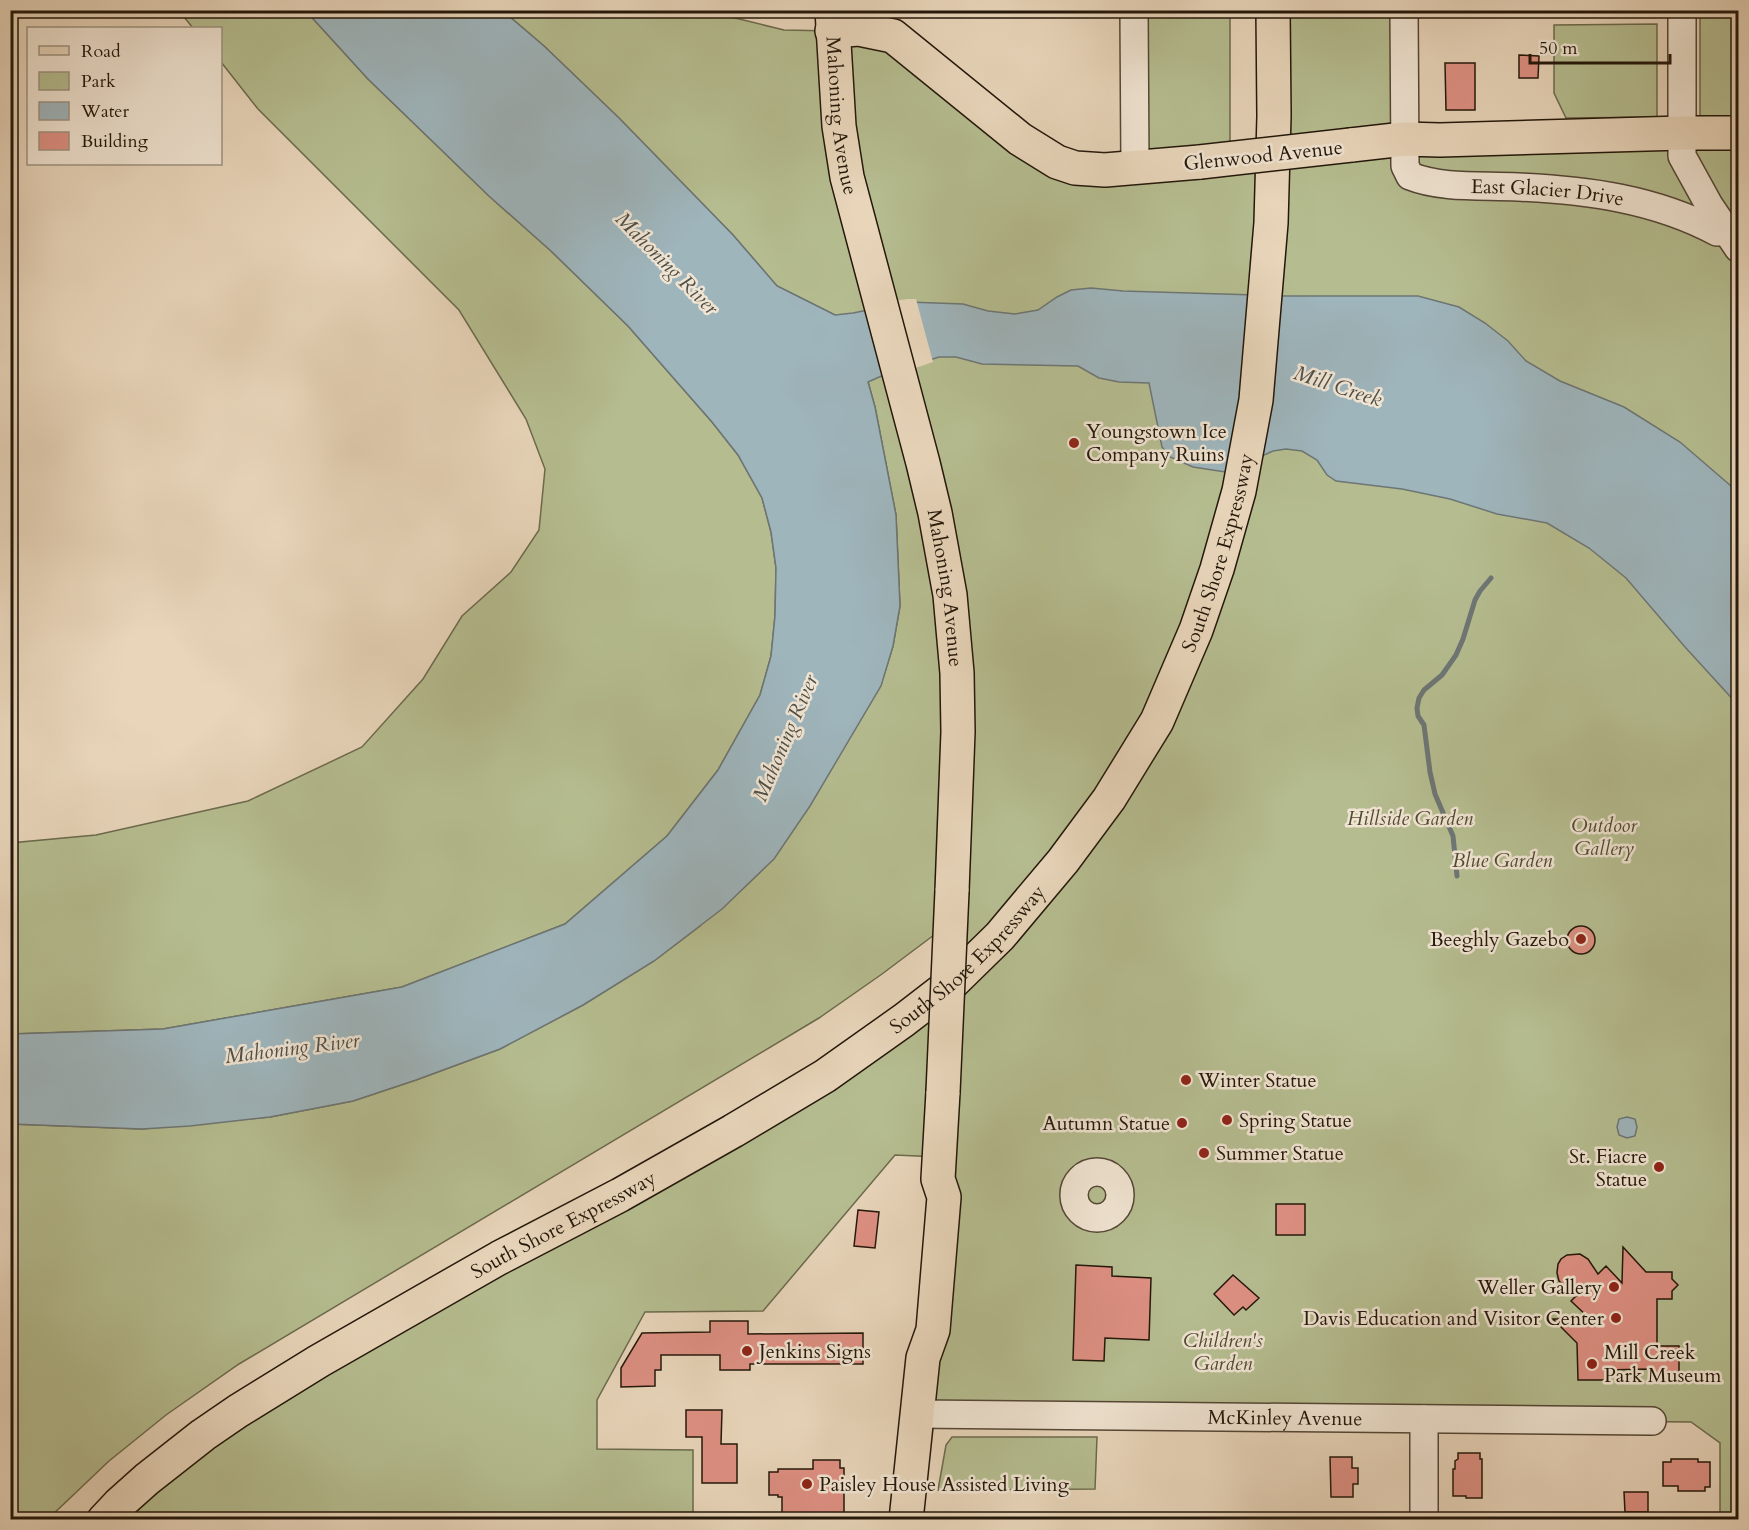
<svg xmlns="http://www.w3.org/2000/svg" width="1749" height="1530" viewBox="0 0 1749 1530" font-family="Cardo,serif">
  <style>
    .green { fill: #b5bd90; stroke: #6c6a4d; stroke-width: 1.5 }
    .water { fill: #9eb5bc; stroke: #6d7675; stroke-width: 1.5 }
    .pier { fill: #e8d5ba }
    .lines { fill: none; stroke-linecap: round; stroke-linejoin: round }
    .stream { stroke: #6d7675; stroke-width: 5 }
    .building { fill: #de9083; stroke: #23170a; stroke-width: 1.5 }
    .minor-casing { stroke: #544636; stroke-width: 30 }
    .major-casing { stroke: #23170a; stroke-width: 36 }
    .highway-casing { stroke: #23170a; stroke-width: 36 }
    .minor { stroke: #f0e4d2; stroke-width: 27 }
    .major { stroke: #e8d5ba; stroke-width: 33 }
    .highway { stroke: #e8d5ba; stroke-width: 33 }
    .major-bridge-casing { stroke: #23170a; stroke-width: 36; stroke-linecap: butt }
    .major-bridge { stroke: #e8d5ba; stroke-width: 33 }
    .poi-dot { fill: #8f2418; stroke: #f0e4d2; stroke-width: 2 }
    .labels { text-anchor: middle; stroke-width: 5; stroke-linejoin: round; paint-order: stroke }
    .street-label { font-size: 20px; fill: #23170a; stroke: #f0e4d2 }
    .poi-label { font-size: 20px; fill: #23170a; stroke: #f0e4d2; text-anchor: start }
    .park-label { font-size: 20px; font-style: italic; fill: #4f4932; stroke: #f0e4d2 }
    .water-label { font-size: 21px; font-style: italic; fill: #4e4e48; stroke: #f0e4d2 }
  </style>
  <rect width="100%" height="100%" fill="#e8d5ba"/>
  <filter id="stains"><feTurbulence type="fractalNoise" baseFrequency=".00333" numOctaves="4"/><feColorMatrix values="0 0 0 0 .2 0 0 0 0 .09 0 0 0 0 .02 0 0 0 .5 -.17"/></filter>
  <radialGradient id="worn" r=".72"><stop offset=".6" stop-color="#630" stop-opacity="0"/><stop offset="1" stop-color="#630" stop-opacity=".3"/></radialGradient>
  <path class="green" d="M 647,10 L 653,17 L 659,11 L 723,11 L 731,17 L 784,30 L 832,31 L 859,29 L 1020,140 L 1135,167 L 1134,11 L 1230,11 L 1230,149 L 1273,154 L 1273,11 L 1404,11 L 1404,139 L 1738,133 L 1738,1519 L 1720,1519 L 1720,1443 L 1691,1422 L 916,1414 L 939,1157 L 895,1155 L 763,1311 L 645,1312 L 597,1400 L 597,1449 L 693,1450 L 693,1519 L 104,1519 L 119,1504 L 947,987 L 950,923 L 882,974 L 819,1018 L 239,1364 L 166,1415 L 109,1461 L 48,1519 L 11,1520 L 11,1124 L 142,1129 L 270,1117 L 353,1101 L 416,1080 L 500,1049 L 583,1005 L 654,961 L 700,926 L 881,685 L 893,646 L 900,606 L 896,515 L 875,407 L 859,349 L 835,315 L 777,286 L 733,235 L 619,118 L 544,46 L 503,11 Z
    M 179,11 L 306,11 L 368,79 L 489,196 L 551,251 L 628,326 L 712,422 L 738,455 L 762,498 L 771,532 L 776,568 L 775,616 L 771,656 L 760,695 L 718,770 L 667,836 L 565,924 L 402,987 L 163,1029 L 11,1034 L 10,843 L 96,835 L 248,801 L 362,747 L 423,679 L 462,616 L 511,572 L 539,530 L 545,469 L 526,419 L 459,310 L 258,109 L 221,62 L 220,28 L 193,28 Z
    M 1700,11 L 1738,11 L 1738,116 L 1700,117 Z
    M 1657,24 L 1657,117 L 1566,118 L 1554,93 L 1554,25 Z
    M 952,1437 L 1097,1437 L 1095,1489 L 938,1490 L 946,1445 Z"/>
  <path class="water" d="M 306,11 L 503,11 L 544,46 L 619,118 L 733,235 L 777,286 L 835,315 L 853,313 L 908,302 L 963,304 L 988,311 L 1015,314 L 1038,310 L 1057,297 L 1071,290 L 1091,288 L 1123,291 L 1286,296 L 1418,296 L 1459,307 L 1485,323 L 1508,341 L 1526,361 L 1560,381 L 1624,407 L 1680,442 L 1738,492 L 1738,705 L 1685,647 L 1626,578 L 1589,548 L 1547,523 L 1497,514 L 1450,499 L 1402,489 L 1336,481 L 1327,475 L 1317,460 L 1302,451 L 1286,449 L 1273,451 L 1264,455 L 1258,462 L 1232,473 L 1193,467 L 1170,457 L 1162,447 L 1149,383 L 1119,382 L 1099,378 L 1078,366 L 982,364 L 956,357 L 939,357 L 886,374 L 868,382 L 875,407 L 896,515 L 900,606 L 893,646 L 881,686 L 810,806 L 774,859 L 722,909 L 654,961 L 583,1005 L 500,1049 L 416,1080 L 353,1101 L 270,1117 L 190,1126 L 142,1129 L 11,1124 L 11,1034 L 163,1029 L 402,987 L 565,924 L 667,836 L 718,770 L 760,695 L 771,656 L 775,616 L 776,568 L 771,532 L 762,498 L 738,455 L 712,422 L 628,326 L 551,251 L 489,196 L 368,79 Z
    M 1627,1117 L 1635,1119 L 1637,1127 L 1635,1136 L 1627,1138 L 1619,1135 L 1617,1127 L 1619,1119 Z"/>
  <path class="pier" d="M 908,299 L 916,299 L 933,362 L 883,379 L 864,308 L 884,302 Z"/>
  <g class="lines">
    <path class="stream" d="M 1457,876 L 1453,836 L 1435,794 L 1430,772 L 1424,725 L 1418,716 L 1417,708 L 1419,698 L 1424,690 L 1442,675 L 1456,655 L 1463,639 L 1475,600 L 1480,591 L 1491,578"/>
  </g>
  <path class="building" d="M 1519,55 L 1539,56 L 1538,78 L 1519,78 Z
    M 1445,63 L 1475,63 L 1475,110 L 1446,110 Z
    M1567 940a14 14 0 1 1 28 0a14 14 0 1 1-28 0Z
    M 1276,1204 L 1305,1204 L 1305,1235 L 1276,1235 Z
    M 858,1210 L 879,1212 L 875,1248 L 854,1246 Z
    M 1623,1247 L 1646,1272 L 1672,1272 L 1672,1279 L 1678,1285 L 1672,1291 L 1672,1299 L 1657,1299 L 1657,1346 L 1679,1346 L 1679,1375 L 1649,1375 L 1649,1369 L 1606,1370 L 1606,1380 L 1578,1380 L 1577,1343 L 1553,1319 L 1590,1319 L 1571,1301 L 1576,1296 L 1559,1281 L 1557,1273 L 1558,1264 L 1561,1259 L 1567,1255 L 1580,1254 L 1588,1259 L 1598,1274 L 1606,1266 L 1622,1283 Z
    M 1076,1265 L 1112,1267 L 1112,1276 L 1151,1278 L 1149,1340 L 1105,1338 L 1104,1361 L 1073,1360 Z
    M 1233,1275 L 1259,1298 L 1246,1310 L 1243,1307 L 1234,1315 L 1214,1294 Z
    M 710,1321 L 748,1321 L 748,1334 L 863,1333 L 863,1364 L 750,1364 L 750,1370 L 720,1370 L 720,1355 L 661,1355 L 661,1370 L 655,1370 L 655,1386 L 621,1387 L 621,1368 L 642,1333 L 710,1332 Z
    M 686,1410 L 722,1410 L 721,1444 L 737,1444 L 737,1483 L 702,1483 L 702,1437 L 686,1437 Z
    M 1458,1453 L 1480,1453 L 1480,1459 L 1482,1459 L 1482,1498 L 1466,1498 L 1466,1496 L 1453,1496 L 1453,1469 L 1455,1469 L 1455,1461 L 1458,1459 Z
    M 1330,1457 L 1352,1457 L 1352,1468 L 1358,1468 L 1358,1484 L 1353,1484 L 1353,1497 L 1331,1497 Z
    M 1671,1459 L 1698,1459 L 1698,1462 L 1710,1462 L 1710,1487 L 1705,1487 L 1705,1491 L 1678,1491 L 1678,1486 L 1663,1486 L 1663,1462 L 1671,1462 Z
    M 813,1460 L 840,1460 L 840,1468 L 844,1468 L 844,1520 L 782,1520 L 782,1497 L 778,1497 L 778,1495 L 769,1495 L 769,1472 L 778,1472 L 778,1469 L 813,1469 Z
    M 1624,1492 L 1648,1492 L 1648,1512 L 1625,1512 Z"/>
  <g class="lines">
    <g class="minor-casing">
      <g id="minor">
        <path d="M 1134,10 L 1135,168"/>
        <path id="s1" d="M 1404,10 L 1405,166 L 1410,176 C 1443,189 1483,185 1518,187 C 1587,190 1655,199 1717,232"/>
        <path d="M 1682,10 L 1682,156 L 1709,205 L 1738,248"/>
        <circle cx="1097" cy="1195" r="23"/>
        <path id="s2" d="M 916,1414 L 1652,1421"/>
        <path d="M 1424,1419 L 1424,1520"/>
      </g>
    </g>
    <g class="major-casing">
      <g id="major">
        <path id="s3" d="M 832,10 L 839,126 L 847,177 L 923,463 L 935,513 L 950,595 L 957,673 L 958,732 L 952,891"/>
        <path d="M 832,31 L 859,29 L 893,36 L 1020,139 L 1057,162 L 1075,168 L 1105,170 L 1200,162"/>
        <path d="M 1351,145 L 1404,139 L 1440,140 L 1682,133 L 1738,133"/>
        <path d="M 906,1520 L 923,1358 L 933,1330 L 944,1197 L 938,1179 L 943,1092"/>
      </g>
    </g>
    <g class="highway-casing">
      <g id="highway">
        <path id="s4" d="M 104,1520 L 119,1504 L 147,1479 L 203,1435 L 238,1411 L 319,1361 L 499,1258 L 620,1195 L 733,1131 L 825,1076 L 904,1020 L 952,983 L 1000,936 L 1063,861 L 1109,799 L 1157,721 L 1196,630 L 1217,569 L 1239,491 L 1256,400 L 1271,223 L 1274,116 L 1273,10"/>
      </g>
    </g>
    <use href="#minor" class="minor"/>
    <use href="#major" class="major"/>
    <use href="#highway" class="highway"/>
    <g class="major-bridge-casing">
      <path id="major-bridge" d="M 1200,162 L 1351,145
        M 943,1092 L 952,891"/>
    </g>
    <use href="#major-bridge" class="major-bridge"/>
  </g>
  <g class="poi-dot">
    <circle cx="1074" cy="443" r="6"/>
    <circle cx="1581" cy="939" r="6"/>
    <circle cx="1186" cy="1080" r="6"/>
    <circle cx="1227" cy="1120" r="6"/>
    <circle cx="1182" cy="1123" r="6"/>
    <circle cx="1204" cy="1153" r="6"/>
    <circle cx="1659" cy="1167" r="6"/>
    <circle cx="1614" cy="1287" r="6"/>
    <circle cx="1616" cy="1318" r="6"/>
    <circle cx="747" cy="1351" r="6"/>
    <circle cx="1592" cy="1364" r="6"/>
    <circle cx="807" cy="1484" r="6"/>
  </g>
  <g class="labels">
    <g class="street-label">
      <text dy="7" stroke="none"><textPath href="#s3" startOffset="106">Mahoning Avenue</textPath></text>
      <text transform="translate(1263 155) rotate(-6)" y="7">Glenwood Avenue</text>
      <text dy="7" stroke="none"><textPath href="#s1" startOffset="306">East Glacier Drive</textPath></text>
      <text dy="7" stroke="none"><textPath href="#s4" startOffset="1520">South Shore Expressway</textPath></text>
      <text dy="7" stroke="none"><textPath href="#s3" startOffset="591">Mahoning Avenue</textPath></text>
      <text dy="7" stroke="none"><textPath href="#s4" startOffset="1034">South Shore Expressway</textPath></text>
      <text dy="7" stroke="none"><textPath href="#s4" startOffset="548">South Shore Expressway</textPath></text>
      <text dy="7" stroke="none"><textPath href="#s2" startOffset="369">McKinley Avenue</textPath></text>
    </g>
    <g class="poi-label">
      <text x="1086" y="438">Youngstown Ice<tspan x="1086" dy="23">Company Ruins</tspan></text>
      <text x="1569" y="946" text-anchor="end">Beeghly Gazebo</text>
      <text x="1198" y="1087">Winter Statue</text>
      <text x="1239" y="1127">Spring Statue</text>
      <text x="1170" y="1130" text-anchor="end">Autumn Statue</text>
      <text x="1216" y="1160">Summer Statue</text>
      <text x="1647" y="1163" text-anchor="end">St. Fiacre<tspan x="1647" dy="23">Statue</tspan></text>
      <text x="1602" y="1294" text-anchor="end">Weller Gallery</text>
      <text x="1604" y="1325" text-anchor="end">Davis Education and Visitor Center</text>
      <text x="759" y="1358">Jenkins Signs</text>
      <text x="1604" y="1359">Mill Creek<tspan x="1604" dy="23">Park Museum</tspan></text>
      <text x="819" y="1491">Paisley House Assisted Living</text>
    </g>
    <g class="park-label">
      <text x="1410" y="825">Hillside Garden</text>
      <text x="1604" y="832">Outdoor<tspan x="1604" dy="23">Gallery</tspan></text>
      <text x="1502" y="867">Blue Garden</text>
      <text x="1223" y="1347">Children's<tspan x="1223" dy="23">Garden</tspan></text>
    </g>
    <g class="water-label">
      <text transform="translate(667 263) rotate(45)" y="7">Mahoning River</text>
      <text transform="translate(1338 386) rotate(18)" y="7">Mill Creek</text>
      <text transform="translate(785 738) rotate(-67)" y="7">Mahoning River</text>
      <text transform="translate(292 1048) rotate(-7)" y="7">Mahoning River</text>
    </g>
  </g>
  <rect width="1749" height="1530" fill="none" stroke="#e8d5ba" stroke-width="36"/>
  <rect x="12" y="12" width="1725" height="1506" fill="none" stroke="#23170a" stroke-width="3"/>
  <rect x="18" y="18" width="1713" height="1494" fill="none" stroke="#23170a" stroke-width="1.5"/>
  <rect x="27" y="27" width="195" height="138" fill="#f0e4d2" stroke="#9e9282" stroke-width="1.5"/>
  <rect x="39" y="46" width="30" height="9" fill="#e8d5ba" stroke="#9e9282" stroke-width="1.5"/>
  <text x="81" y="57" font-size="18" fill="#23170a">Road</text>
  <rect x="39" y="72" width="30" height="18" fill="#b5bd90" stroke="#9e9282" stroke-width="1.5"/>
  <text x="81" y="87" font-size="18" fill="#23170a">Park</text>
  <rect x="39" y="102" width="30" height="18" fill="#9eb5bc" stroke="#9e9282" stroke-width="1.5"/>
  <text x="81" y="117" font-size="18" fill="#23170a">Water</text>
  <rect x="39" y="132" width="30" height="18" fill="#de9083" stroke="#9e9282" stroke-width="1.5"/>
  <text x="81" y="147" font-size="18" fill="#23170a">Building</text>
  <path d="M1530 54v9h140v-9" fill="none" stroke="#23170a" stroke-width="3"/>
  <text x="1539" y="54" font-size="18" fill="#23170a" stroke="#f0e4d2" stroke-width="4.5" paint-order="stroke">50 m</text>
  <rect width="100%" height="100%" filter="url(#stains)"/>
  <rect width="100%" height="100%" fill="url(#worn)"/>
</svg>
